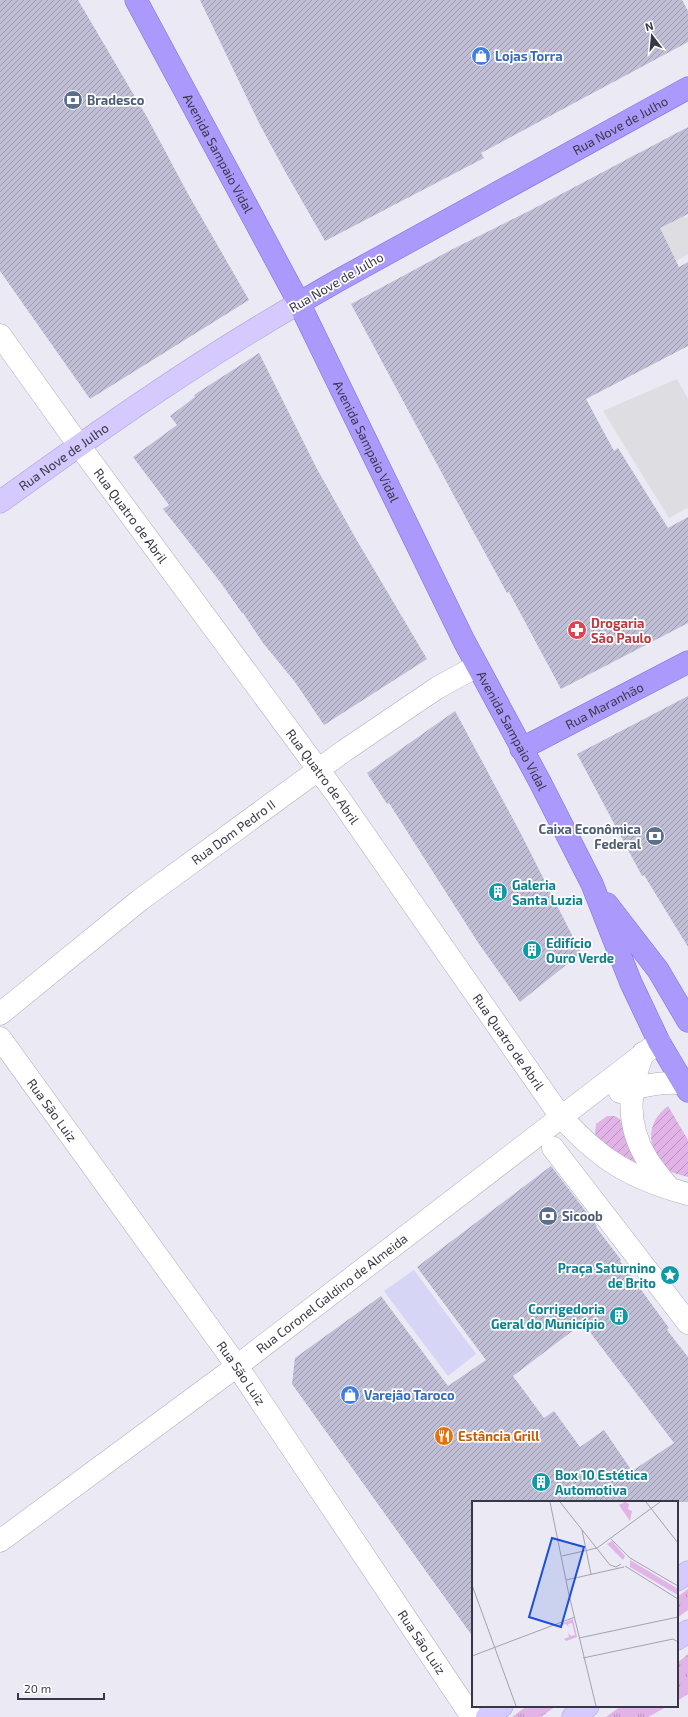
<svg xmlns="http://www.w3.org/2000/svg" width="688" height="1717" viewBox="0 0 688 1717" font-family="'Exo 2',sans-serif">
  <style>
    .commercial { fill: #d6d5f5 }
    .grass { fill: url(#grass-tufts) }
    .garden { fill: url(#garden-furrows) }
    .parking { fill: #dddde2 }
    .building { fill: url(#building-hatch); fill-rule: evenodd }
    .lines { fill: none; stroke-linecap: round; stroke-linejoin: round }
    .street-casing { stroke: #aeabbf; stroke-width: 23 }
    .secondary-casing { stroke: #aea2de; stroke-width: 23 }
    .primary-casing { stroke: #7d6ae1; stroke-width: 23 }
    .street { stroke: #fff; stroke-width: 22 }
    .secondary { stroke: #d5c9fd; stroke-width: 22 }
    .primary { stroke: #ab9afb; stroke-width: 22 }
    .labels { text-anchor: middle; stroke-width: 3.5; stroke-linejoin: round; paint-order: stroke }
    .shop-label { font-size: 13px; font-weight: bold; fill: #366cbe; stroke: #fff; text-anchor: start }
    .service-label { font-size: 13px; font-weight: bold; fill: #4e5e75; stroke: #fff; text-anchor: start }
    .street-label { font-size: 13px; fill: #383747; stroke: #fff }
    .health-label { font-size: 13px; font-weight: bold; fill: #be3a42; stroke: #fff; text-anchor: start }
    .culture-label { font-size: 13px; font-weight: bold; fill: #0d838f; stroke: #fff; text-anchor: start }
    .food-label { font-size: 13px; font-weight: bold; fill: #c56008; stroke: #fff; text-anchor: start }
    .inset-road { fill: none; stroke: #a3a2af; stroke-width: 1 }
    .view { fill: #1d4ed8; fill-opacity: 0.15; stroke: #1d4ed8; stroke-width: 2 }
    .inset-edge { fill: none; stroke: #383747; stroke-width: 2 }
  </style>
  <defs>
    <pattern id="grass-tufts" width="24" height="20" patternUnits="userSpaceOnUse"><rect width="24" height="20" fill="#e2b3e7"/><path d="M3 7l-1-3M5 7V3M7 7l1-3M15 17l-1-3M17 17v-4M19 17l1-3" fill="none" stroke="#b892bd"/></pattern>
    <pattern id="garden-furrows" width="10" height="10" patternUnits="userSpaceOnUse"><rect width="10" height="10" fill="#e2b3e7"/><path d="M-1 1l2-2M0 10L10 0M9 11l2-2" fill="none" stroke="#b892bd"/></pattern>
    <pattern id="building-hatch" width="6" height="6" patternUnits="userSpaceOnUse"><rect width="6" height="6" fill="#c0bed5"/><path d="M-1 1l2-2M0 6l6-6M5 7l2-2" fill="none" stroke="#9d9baf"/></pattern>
  </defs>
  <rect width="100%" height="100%" fill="#eae9f4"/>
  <path class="commercial" d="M 414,1270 L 476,1354 L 448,1376 L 384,1291 Z"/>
  <path class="grass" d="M 688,1589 L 688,1610 L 677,1618 L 677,1597 Z
    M 688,1654 L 688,1694 L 677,1701 L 677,1663 Z
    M 527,1706 L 556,1706 L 541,1717 L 512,1717 Z
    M 621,1706 L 668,1706 L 648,1717 L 606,1717 Z"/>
  <path class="garden" d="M 668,1106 L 688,1140 L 688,1177 C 681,1175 671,1173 665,1168 C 647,1148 645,1123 668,1106 Z
    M 607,1116 L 615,1116 L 621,1120 L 627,1143 L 641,1167 L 624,1159 L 597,1138 L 595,1133 L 596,1124 Z"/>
  <path class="parking" d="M 636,154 L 646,175 L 660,168 L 685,218 L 688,217 L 688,254 L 676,261 L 626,159 Z
    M 677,379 L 688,399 L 688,509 L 687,508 L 669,518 L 603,411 Z"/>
  <path class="building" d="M 0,0 L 78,0 L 148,119 L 188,194 L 249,300 L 90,399 L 0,271 Z
    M 200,0 L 682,0 L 688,11 L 688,42 L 481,153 L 484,158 L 325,241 L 286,173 L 259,123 Z
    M 688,127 L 688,214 L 660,228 L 679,267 L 688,262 L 688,346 L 586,399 L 614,451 L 618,448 L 668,528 L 688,517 L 688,623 L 561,689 L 509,592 L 507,593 L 467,520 L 351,304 L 451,250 L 533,209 Z
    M 259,353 L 316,467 L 356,539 L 427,659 L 324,725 L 295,682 L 263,643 L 243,613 L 242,613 L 221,583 L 163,509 L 169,505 L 133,457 L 177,425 L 170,416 L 195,397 L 194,395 Z
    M 688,696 L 688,947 L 644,875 L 642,876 L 577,754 Z
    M 455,711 L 521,834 L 581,953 L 520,1002 L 477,941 L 389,803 L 387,804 L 367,773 Z
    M 551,1166 L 597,1226 L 596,1227 L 621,1260 L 620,1261 L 669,1328 L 667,1330 L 688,1357 L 688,1502 L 473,1502 L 473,1637 L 292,1384 L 295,1358 L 381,1296 L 448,1386 L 486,1360 L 417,1267 ZM 583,1323 L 674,1443 L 632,1471 L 604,1430 L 580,1447 L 554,1411 L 544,1418 L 513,1376 Z"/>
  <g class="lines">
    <g class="street-casing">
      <g id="street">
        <path id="s1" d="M 0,335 L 78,444 L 337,795 L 561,1117 C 571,1127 581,1138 592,1147 C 619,1171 653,1185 688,1194"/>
        <path id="s2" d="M 0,1014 L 140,900 L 344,751 L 437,688 L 477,666"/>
        <path id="s3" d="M 0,1038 L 237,1366 L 472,1717"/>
        <path d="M 643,1053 C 629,1090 625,1123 647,1159 C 653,1169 662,1179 669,1188"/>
        <path d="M 620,1092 C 638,1087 670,1079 688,1085"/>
        <path d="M 553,1148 L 688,1323"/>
        <path id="s4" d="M 0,1541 L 237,1366 L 659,1042"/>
      </g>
    </g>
    <g class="secondary-casing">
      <g id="secondary">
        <path id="s5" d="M 0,502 C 97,432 195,363 299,303"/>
        <path d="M 677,1580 L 688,1572"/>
        <path d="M 677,1639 L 688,1631"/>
        <path d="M 487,1717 L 502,1706"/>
        <path d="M 573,1717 L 588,1706"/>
      </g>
    </g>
    <g class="primary-casing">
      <g id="primary">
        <path id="s6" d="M 136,0 L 299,303 L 464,641 L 540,782 L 592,884 L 631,983 L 659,1042 L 688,1091"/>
        <path id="s7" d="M 299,303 L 339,280 L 688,88"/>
        <path id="s8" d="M 521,749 L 688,662"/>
        <path d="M 607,904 L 658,970 L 688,1021"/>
      </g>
    </g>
    <use href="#street" class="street"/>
    <use href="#secondary" class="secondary"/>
    <use href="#primary" class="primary"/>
  </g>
  <defs>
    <g id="shop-disc" transform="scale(1)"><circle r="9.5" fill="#3f7fe0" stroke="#fff"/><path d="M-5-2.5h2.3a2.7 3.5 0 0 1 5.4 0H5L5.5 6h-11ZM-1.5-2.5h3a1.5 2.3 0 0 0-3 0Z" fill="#fff"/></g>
    <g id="bank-disc" transform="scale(1)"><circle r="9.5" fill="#5c6f8a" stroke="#fff"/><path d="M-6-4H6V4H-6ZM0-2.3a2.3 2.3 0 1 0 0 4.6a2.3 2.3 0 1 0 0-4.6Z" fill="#fff"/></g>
    <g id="pharmacy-disc" transform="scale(1)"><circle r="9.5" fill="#e0444e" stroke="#fff"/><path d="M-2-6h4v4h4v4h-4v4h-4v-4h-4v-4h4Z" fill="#fff"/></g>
    <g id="building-disc" transform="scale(1)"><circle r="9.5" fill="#0f9aa8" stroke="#fff"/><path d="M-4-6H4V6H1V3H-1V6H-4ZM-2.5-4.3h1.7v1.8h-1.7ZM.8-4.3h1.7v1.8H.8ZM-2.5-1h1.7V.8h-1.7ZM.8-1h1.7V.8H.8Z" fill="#fff"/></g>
    <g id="sight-disc" transform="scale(1)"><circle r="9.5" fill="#0f9aa8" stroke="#fff"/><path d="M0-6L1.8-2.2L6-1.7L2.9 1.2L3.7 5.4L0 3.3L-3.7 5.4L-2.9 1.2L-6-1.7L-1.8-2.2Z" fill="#fff"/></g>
    <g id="restaurant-disc" transform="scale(1)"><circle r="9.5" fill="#e8710a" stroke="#fff"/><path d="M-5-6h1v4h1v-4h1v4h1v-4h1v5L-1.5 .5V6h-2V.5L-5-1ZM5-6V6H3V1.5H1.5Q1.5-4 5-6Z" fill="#fff"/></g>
  </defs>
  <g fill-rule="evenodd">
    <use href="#shop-disc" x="481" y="56"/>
    <use href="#bank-disc" x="73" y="100"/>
    <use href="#pharmacy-disc" x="577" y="630"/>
    <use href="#bank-disc" x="655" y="836"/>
    <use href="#building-disc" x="498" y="892"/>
    <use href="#building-disc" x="532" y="950"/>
    <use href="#bank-disc" x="548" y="1216"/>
    <use href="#sight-disc" x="670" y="1275"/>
    <use href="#building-disc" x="619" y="1316"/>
    <use href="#shop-disc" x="350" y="1395"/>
    <use href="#restaurant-disc" x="444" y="1436"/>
    <use href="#building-disc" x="541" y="1482"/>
  </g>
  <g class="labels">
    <g class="shop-label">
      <text x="495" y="61">Lojas Torra</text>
      <text x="364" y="1400">Varejão Taroco</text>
    </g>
    <g class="service-label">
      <text x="87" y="105">Bradesco</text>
      <text x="641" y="834" text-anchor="end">Caixa Econômica<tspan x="641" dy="15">Federal</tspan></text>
      <text x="562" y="1221">Sicoob</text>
    </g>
    <g class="street-label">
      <text dy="5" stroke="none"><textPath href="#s7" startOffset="367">Rua Nove de Julho</textPath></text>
      <text dy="5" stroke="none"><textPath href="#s6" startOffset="174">Avenida Sampaio Vidal</textPath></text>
      <text transform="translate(336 282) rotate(-30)" y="5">Rua Nove de Julho</text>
      <text dy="5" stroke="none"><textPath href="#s6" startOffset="498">Avenida Sampaio Vidal</textPath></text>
      <text dy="5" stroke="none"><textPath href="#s5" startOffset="78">Rua Nove de Julho</textPath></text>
      <text dy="5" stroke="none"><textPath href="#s1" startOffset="223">Rua Quatro de Abril</textPath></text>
      <text dy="5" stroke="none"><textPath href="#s8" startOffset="94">Rua Maranhão</textPath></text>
      <text dy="5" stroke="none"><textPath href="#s6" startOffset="822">Avenida Sampaio Vidal</textPath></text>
      <text dy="5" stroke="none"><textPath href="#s1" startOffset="547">Rua Quatro de Abril</textPath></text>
      <text dy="5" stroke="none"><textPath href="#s2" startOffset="296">Rua Dom Pedro II</textPath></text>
      <text dy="5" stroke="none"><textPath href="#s1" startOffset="871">Rua Quatro de Abril</textPath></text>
      <text dy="5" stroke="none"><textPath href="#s3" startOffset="89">Rua São Luiz</textPath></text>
      <text dy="5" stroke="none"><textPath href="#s4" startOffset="414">Rua Coronel Galdino de Almeida</textPath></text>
      <text dy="5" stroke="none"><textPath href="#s3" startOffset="413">Rua São Luiz</textPath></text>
      <text dy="5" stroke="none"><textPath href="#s3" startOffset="737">Rua São Luiz</textPath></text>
    </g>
    <g class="health-label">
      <text x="591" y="628">Drogaria<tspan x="591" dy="15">São Paulo</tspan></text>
    </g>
    <g class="culture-label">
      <text x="512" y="890">Galeria<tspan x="512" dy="15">Santa Luzia</tspan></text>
      <text x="546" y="948">Edifício<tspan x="546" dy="15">Ouro Verde</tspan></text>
      <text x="656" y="1273" text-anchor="end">Praça Saturnino<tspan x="656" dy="15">de Brito</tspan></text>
      <text x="605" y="1314" text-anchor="end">Corrigedoria<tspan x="605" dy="15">Geral do Município</tspan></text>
      <text x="555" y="1480">Box 10 Estética<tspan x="555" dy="15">Automotiva</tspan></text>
    </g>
    <g class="food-label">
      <text x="458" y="1441">Estância Grill</text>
    </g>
  </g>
  <g transform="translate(472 1501)">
    <rect width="206" height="206" fill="#eae9f4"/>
    <path d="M 153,1 L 157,3 L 156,8 L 160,10 L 158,20 L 147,4 ZM 140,40 L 153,55 L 151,59 L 135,43 ZM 158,59 L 206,88 L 206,94 L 158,66 ZM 101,118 L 105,136 L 94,140 L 92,138 L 97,136 L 96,132 L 99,135 L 103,134 L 100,122 L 96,123 L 97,126 L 94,123 L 81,126 Z" fill="#e2b3e7"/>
    <path class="inset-road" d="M 78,1 L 97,94 L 124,205M 88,1 L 138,64 L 144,66 L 149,63M 174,1 L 206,42M 110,29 L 119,73M 139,38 L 158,57 L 206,85M 90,55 L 125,47 L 188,1M 153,65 L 206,98M 94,79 L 152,66M 0,84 L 44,205M 107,137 L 206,116M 0,155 L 103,116M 111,157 L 201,138 L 206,141"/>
    <path class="view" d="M 80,37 L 112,46 L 89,126 L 57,116 Z"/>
    <rect width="206" height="206" class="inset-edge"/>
  </g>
  <g transform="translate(652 36) rotate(344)" stroke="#ffffff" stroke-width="3" paint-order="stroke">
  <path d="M0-3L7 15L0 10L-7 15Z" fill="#383747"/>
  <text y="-6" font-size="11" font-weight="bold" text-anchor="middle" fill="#383747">N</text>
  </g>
  <path d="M18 1693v6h86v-6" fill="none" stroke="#383747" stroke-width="2"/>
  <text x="24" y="1693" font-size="12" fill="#383747" stroke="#ffffff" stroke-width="3" paint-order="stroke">20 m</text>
</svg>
